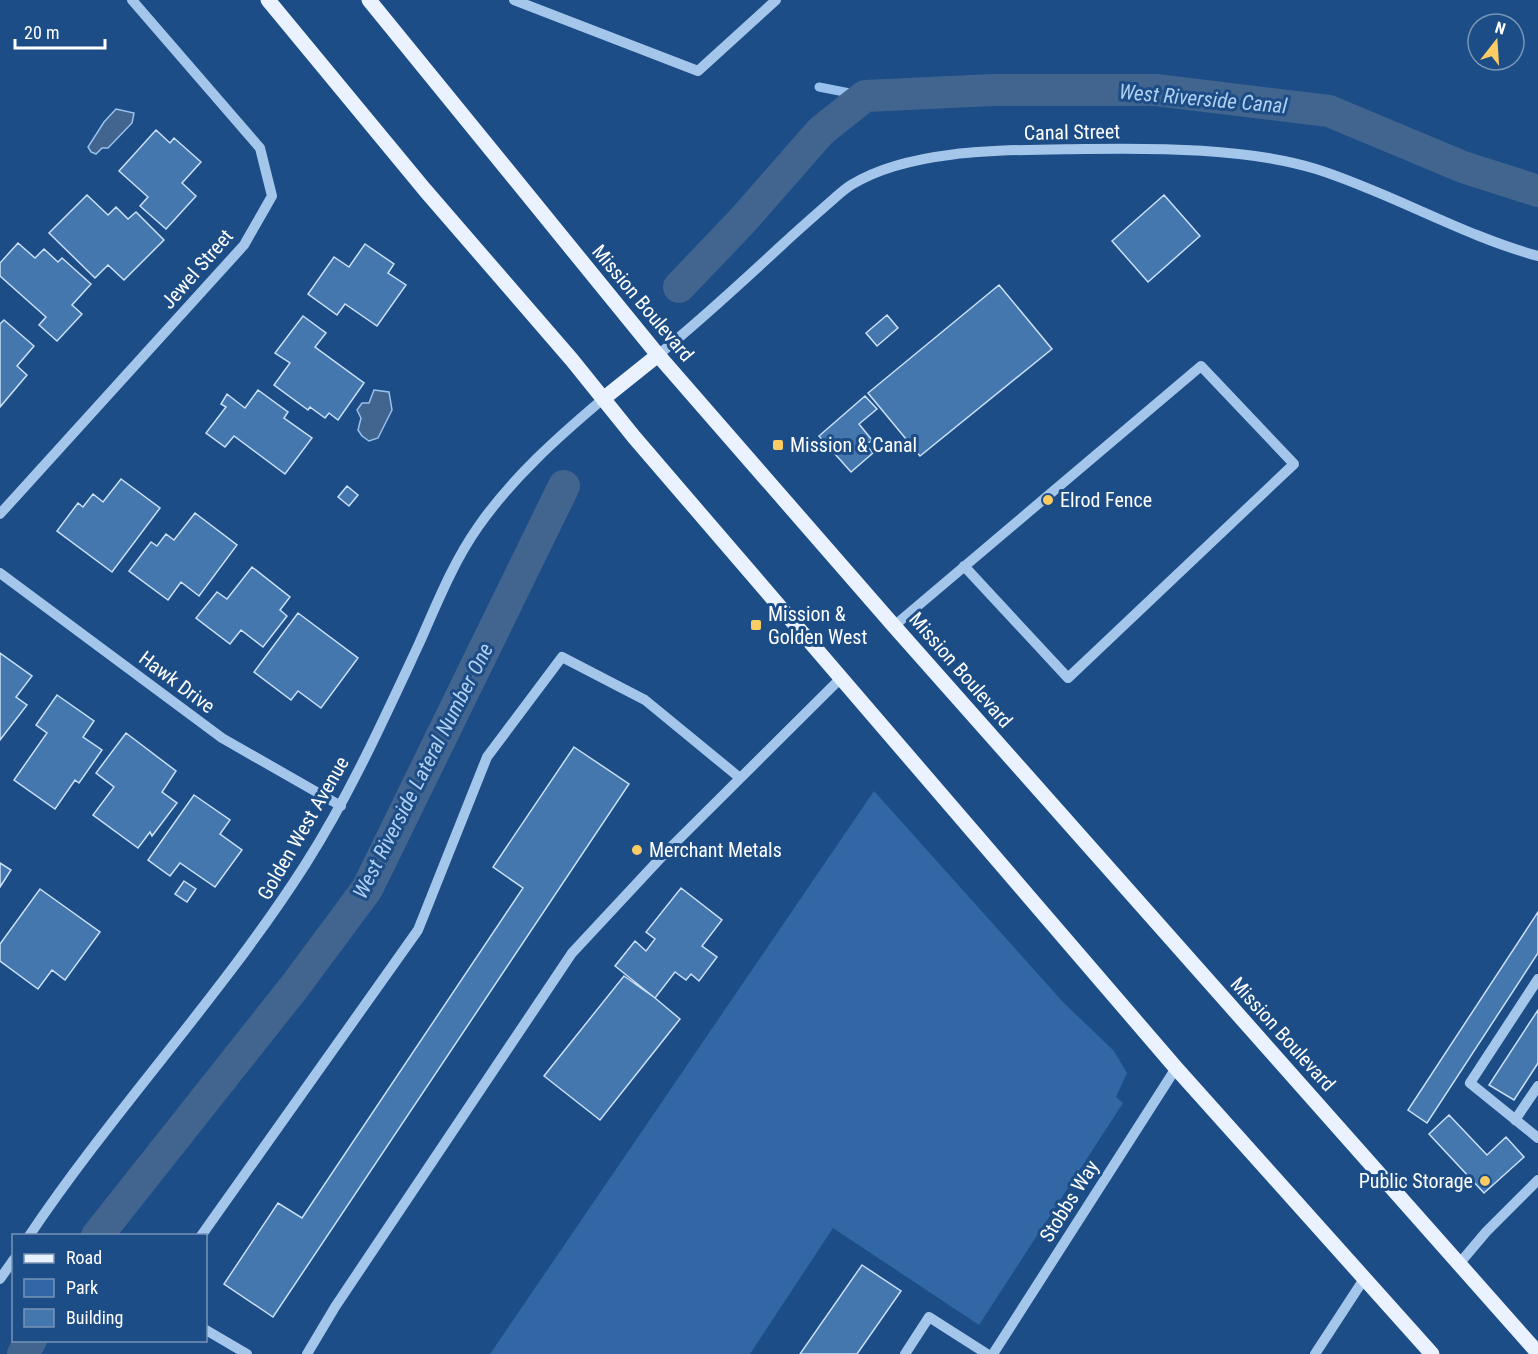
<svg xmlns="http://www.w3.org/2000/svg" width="1538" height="1354" viewBox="0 0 1538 1354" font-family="'Roboto Condensed',sans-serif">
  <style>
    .green { fill: #3067a4 }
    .water { fill: #42658f; stroke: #98c1ed; stroke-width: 1.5 }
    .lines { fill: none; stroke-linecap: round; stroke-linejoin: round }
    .stream { stroke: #98c1ed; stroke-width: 9 }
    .canal { stroke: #42658f; stroke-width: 32 }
    .building { fill: #4577af; stroke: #cae0f8; stroke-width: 1.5 }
    .minor { stroke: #a5c6eb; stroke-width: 10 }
    .major { stroke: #e9f2fe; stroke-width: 15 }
    .poi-dot { fill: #fbcc63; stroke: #1d4d86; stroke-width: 2 }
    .labels { text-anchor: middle; stroke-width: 6; stroke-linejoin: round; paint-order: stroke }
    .street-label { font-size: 20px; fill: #fff; stroke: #1d4d86 }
    .poi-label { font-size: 20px; fill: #fff; stroke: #1d4d86; text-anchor: start }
    .water-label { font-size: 21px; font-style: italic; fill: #b0d0f2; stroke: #1d4d86 }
  </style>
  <rect width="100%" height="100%" fill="#1d4d86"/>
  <path class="green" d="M 874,791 L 1063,1002 L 1114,1051 L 1127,1073 L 1116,1097 L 1123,1103 L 979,1325 L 833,1228 L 750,1354 L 490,1354 Z"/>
  <path class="water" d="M 116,109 L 134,113 L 132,123 L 108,148 L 102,148 L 96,154 L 91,152 L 88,147 L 104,122 Z
    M 374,390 L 389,392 L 392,410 L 378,438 L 369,441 L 362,436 L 358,430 L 361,418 L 357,410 L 362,403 L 369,403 Z"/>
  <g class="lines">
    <path class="stream" d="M 819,87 L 865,96"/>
    <path class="canal" d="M 679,287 L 743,220 L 821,131 L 865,96 L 993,90 L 1156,90 L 1329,111 L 1463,167 L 1538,191
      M 97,1236 L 295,986 L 367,889 L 564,486
      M 23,1354 L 31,1340"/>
  </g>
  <path class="building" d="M 156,130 L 170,143 L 174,138 L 201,162 L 182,183 L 196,196 L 166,229 L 140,206 L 148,197 L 119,171 Z
    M 87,195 L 108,215 L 116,207 L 128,219 L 136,212 L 164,240 L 124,280 L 108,265 L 95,278 L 49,233 Z
    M 1164,195 L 1200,236 L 1148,282 L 1112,241 Z
    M 18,243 L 35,258 L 44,249 L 58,262 L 62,258 L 91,284 L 72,305 L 82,314 L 57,341 L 39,325 L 46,317 L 0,276 L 0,263 Z
    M 365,244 L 394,264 L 388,273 L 406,285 L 377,326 L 345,304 L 337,315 L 308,294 L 334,257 L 349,267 Z
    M 999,285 L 1052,349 L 920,456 L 868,393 Z
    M 887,315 L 898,328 L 877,346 L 866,333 Z
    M 303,316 L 326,333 L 315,347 L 364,383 L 338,420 L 329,413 L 325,418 L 310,407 L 308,410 L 274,385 L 290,363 L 275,353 Z
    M 4,320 L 34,346 L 17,366 L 27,375 L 0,407 L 0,324 Z
    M 258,390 L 288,412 L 284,418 L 312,438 L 285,474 L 234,436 L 225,447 L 206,433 L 226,407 L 221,404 L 227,394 L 245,408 Z
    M 865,396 L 877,409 L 859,424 L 872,440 L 866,445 L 873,453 L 851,472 L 819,436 Z
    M 121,479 L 160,508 L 112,572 L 57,531 L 78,503 L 83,507 L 93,494 L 103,502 Z
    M 347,486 L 358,495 L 349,506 L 338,497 Z
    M 195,513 L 237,545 L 199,596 L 181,582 L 168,600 L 129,571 L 151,542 L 157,546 L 166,534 L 174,540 Z
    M 252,567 L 290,597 L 280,610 L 287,616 L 263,647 L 241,630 L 230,644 L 196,618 L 217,592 L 227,599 Z
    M 298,613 L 358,658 L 321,708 L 298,691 L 291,700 L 254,672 Z
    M 0,653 L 32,676 L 16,697 L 27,705 L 0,740 Z
    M 57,695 L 94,721 L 83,737 L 102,750 L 79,783 L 75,780 L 55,809 L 14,780 L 47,733 L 36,725 Z
    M 126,733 L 176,771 L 162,792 L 177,803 L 152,836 L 150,832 L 138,848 L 93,815 L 114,787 L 96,773 Z
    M 574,747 L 629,784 L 273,1317 L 224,1284 L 278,1203 L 302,1218 L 523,888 L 493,867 Z
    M 194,795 L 230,820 L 220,834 L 242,850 L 215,887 L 180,863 L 170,876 L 148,860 Z
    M 0,863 L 11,870 L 0,887 Z
    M 184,881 L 196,889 L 187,902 L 175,894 Z
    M 681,888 L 722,920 L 702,946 L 717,957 L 699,981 L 691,974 L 686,980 L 675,972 L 655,998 L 615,966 L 635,941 L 646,951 L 655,939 L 646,932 Z
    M 40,889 L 100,932 L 65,980 L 52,970 L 38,989 L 0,961 L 0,944 Z
    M 1538,912 L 1538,953 L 1427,1123 L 1408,1110 Z
    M 624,976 L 655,998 L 680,1019 L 600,1120 L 544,1076 Z
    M 1538,1010 L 1538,1063 L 1514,1100 L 1489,1085 Z
    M 1449,1115 L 1487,1155 L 1506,1137 L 1524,1157 L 1484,1193 L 1429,1134 Z
    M 862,1265 L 901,1291 L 857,1354 L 800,1354 Z"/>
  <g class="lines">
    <path class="minor" d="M 514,0 L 698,71 L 776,0
      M 658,355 C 701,320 741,283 782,245 C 797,231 813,217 829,203 C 836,197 843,190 851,185 C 912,147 1015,150 1085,149 C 1156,148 1248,148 1316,169 C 1392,193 1461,235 1538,256
      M 0,514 L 244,245 L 272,196 L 260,148 L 132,0
      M 0,573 L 222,738 L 341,806
      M 894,626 L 1201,366 L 1294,464 L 1068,678 L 964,566
      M 1538,979 L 1470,1083 L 1538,1138
      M 1515,1120 L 1538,1086
      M 29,1236 C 115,1108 222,995 305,865 C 349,796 383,721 418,646 C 436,606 452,564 478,527 C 512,478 558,437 603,399
      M 201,1236 L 418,930 L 487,757 L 562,657 L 645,700 L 740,778
      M 1459,1264 L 1486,1232 L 1538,1180
      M 0,1279 L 14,1259
      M 206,1330 L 247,1354
      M 307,1354 L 335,1307 L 572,953 L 668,850 L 841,678
      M 905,1354 L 929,1317 L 987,1354
      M 993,1354 L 1176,1068
      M 1315,1354 L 1364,1279"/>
    <path class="major" d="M 268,0 L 425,190 L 572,360 L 634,437 L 1176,1068 L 1432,1354
      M 369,0 L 658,355 L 894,626 L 1538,1353
      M 603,399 L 658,355"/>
  </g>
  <g class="poi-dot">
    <rect x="772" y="439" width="12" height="12" rx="3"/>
    <circle cx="1048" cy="500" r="6"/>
    <rect x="750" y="619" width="12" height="12" rx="3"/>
    <circle cx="637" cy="850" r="6"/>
    <circle cx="1485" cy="1181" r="6"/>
  </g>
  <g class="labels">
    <g class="street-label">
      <text transform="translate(1072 132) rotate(-1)" y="7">Canal Street</text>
      <text transform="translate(197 269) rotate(-49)" y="7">Jewel Street</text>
      <text transform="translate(643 303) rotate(50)" y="7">Mission Boulevard</text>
      <text transform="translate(961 670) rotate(49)" y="7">Mission Boulevard</text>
      <text transform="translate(177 682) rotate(37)" y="7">Hawk Drive</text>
      <text transform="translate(303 828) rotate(-60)" y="7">Golden West Avenue</text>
      <text transform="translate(1283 1034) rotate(48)" y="7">Mission Boulevard</text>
      <text transform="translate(1069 1201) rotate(-58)" y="7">Stobbs Way</text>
    </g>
    <g class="poi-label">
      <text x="790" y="452">Mission &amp; Canal</text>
      <text x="1060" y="507">Elrod Fence</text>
      <text x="768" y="621">Mission &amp;<tspan x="768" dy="23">Golden West</tspan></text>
      <text x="649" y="857">Merchant Metals</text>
      <text x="1473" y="1188" text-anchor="end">Public Storage</text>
    </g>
    <g class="water-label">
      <text transform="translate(1203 99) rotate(5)" y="7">West Riverside Canal</text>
      <text transform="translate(423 771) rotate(-63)" y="7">West Riverside Lateral Number One</text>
    </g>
  </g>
  <rect x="12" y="1234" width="195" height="108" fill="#1d4d86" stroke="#7794b6" stroke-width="1.5"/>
  <rect x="24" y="1254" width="30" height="9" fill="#e9f2fe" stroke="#7794b6" stroke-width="1.5"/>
  <text x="66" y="1264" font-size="18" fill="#ffffff">Road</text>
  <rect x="24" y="1279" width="30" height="18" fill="#3067a4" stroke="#7794b6" stroke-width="1.5"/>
  <text x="66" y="1294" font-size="18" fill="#ffffff">Park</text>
  <rect x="24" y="1309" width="30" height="18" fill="#4577af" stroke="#7794b6" stroke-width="1.5"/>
  <text x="66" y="1324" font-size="18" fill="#ffffff">Building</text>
  <g transform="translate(1496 42) rotate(17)"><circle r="28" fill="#1d4d86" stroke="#7794b6" stroke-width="1.5"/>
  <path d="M0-4.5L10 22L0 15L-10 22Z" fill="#fbcc63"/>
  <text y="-9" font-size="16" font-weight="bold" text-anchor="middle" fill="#ffffff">N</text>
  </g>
  <path d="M15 39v9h90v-9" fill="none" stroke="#ffffff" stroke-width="3"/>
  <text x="24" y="39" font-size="18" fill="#ffffff" stroke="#1d4d86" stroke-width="4.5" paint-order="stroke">20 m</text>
</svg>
